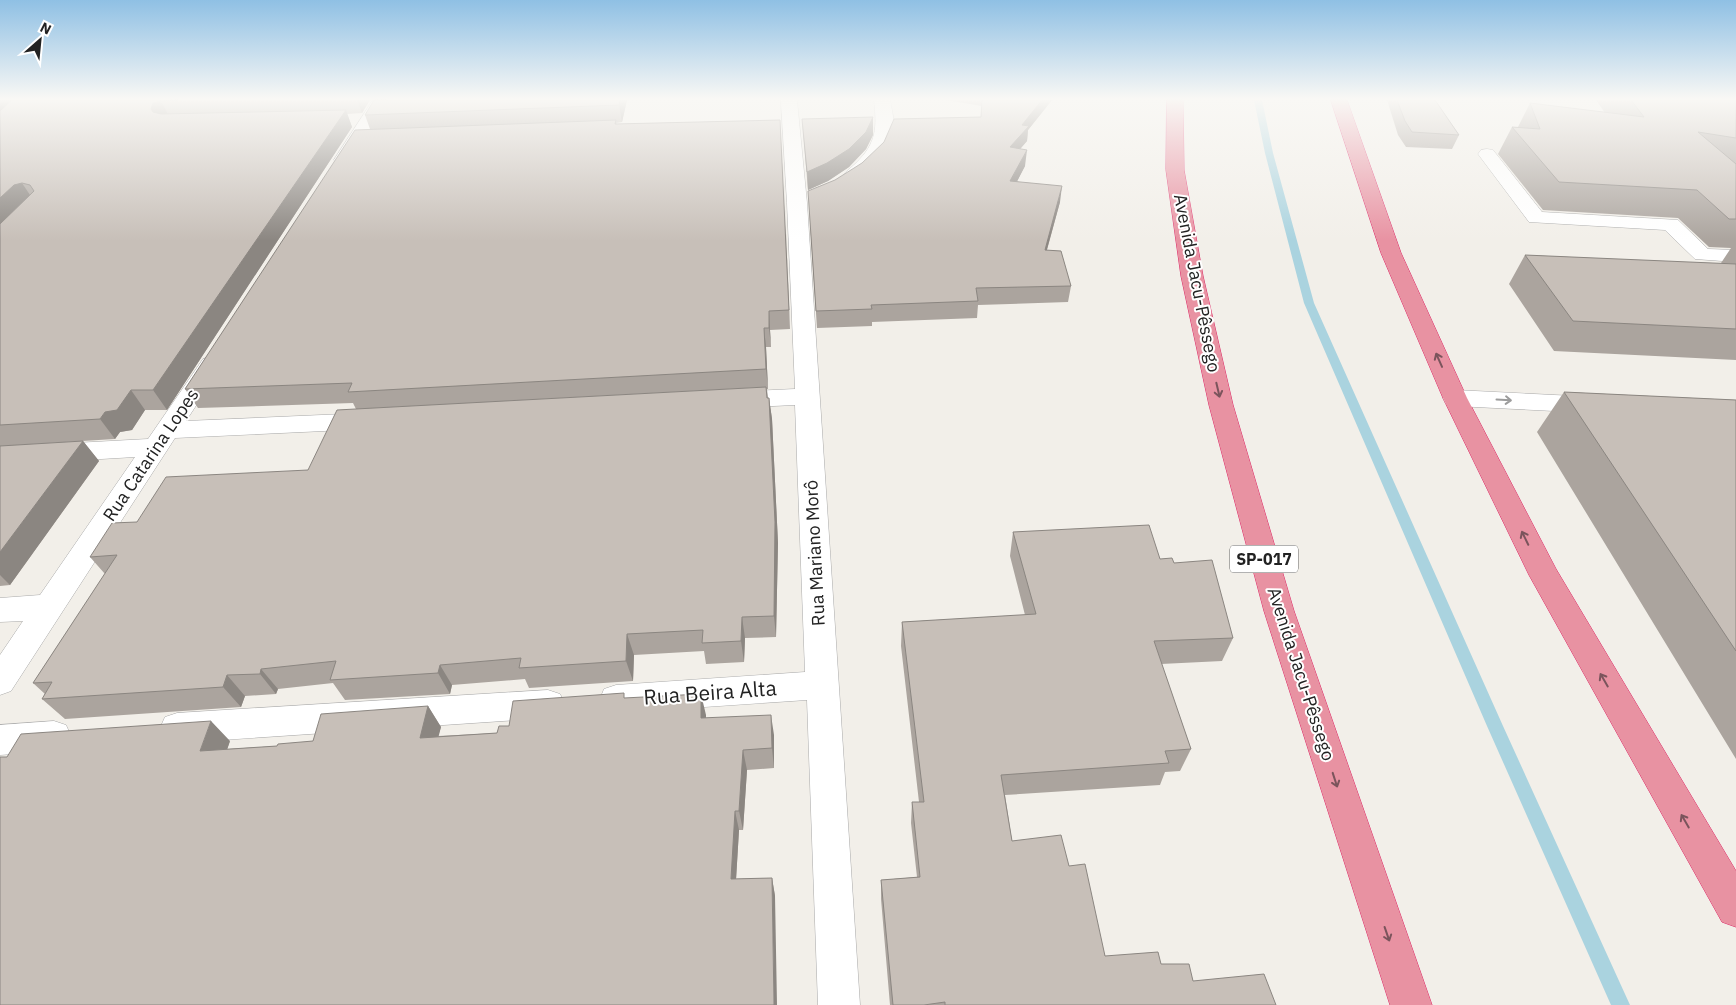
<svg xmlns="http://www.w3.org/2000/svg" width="1736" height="1005" viewBox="0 0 1736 1005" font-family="'IBM Plex Sans',sans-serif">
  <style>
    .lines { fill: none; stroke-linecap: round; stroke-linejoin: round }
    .stream { fill: #aad3df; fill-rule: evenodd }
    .minor-casing { stroke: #a9a9a9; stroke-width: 1 }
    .highway-casing { stroke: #dc2a67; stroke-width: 1 }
    .minor { fill: #fff; fill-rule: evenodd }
    .highway { fill: #e892a2; fill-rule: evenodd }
    .wall { fill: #aba49e }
    .shaded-wall { fill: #8b8681 }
    .building { fill: #c7bfb8; stroke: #8b8681 }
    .oneway { stroke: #7b545c }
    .oneway2 { stroke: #9c9c9c }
    .labels { text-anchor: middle; stroke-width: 4; stroke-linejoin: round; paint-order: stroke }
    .shield { fill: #fff; stroke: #646464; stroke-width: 1 }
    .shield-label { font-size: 16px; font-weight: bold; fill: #222 }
    .street-label { font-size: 18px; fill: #222; stroke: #fff }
    .near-street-label { font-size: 21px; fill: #222; stroke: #fff }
  </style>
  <rect width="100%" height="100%" fill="#f2efe9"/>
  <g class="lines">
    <path class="stream" d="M 1254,100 L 1262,100 L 1273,153 L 1314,303 L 1503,726 L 1630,1005 L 1611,1005 L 1487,726 L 1304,303 L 1265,153 Z"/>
    <g class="minor-casing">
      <path id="minor" d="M 373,100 L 389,100 L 349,164 L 343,165 L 337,164 L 334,160 Z
        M 781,100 L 797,100 L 807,203 L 860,1005 L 818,1005 L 807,700 L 616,713 L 604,709 L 600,699 L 604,689 L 616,685 L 805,672 L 795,405 L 732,408 L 723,406 L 720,400 L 723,394 L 732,392 L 795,389 L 787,203 Z
        M 874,100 L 890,100 C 892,111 895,121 893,132 C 889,151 866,186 844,181 L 842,177 C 846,171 851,168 856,163 C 877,143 877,127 874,100 Z
        M 1487,149 L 1493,150 L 1542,212 L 1678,220 L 1708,249 L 1736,250 L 1736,262 L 1695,259 L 1665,230 L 1529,222 L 1478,154 L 1481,150 Z
        M 211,357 L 219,359 L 223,364 L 186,421 L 367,413 L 376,415 L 380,421 L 376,427 L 367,429 L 175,438 L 11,691 L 0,695 L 0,655 L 23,621 L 0,622 L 0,598 L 40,595 L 135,457 L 0,465 L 0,447 L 148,439 L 203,359 Z
        M 1455,390 L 1594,397 L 1603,399 L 1606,405 L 1603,411 L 1594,413 L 1455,406 L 1446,404 L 1443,398 L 1446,392 Z
        M 548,690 L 560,694 L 565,704 L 560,714 L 548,718 L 177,743 L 165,739 L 160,728 L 165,717 L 177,713 Z
        M 54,721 L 66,725 L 71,736 L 66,747 L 54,751 L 0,755 L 0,725 Z"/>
    </g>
    <g class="highway-casing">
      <path id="highway" d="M 1167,100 L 1183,100 L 1184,170 L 1203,276 L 1233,405 L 1294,611 L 1432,1005 L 1390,1005 L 1264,611 L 1209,405 L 1181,276 L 1166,170 Z
        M 1331,100 L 1347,100 L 1401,253 L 1467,398 L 1556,569 L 1736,871 L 1736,927 L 1722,922 L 1529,575 L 1443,398 L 1381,253 Z"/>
    </g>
    <use href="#minor" class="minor"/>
    <use href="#highway" class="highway"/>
  </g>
  <path class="wall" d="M 0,100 L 370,100 L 362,113 L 347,114 L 352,127 L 167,410 L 145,410 L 132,430 L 120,432 L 115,439 L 0,446 Z
    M 627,100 L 622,122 L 616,123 L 617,124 L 780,120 L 790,329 L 770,330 L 771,347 L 766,347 L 768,389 L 767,389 L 768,398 L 769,398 L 772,419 L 778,543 L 776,637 L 745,638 L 744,662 L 706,664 L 704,651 L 634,655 L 633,681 L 529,688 L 525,679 L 452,685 L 450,694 L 345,700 L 333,683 L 278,689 L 276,694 L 245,696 L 241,707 L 65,719 L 42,699 L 45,694 L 33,683 L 105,574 L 90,557 L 137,522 L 308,470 L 356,409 L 353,403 L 198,408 L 185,389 L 370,129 L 365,115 Z
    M 945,100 L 1052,100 L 1028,130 L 1027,141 L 1020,149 L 1025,166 L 1017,181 L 1060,202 L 1047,250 L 1071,286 L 1068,302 L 978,305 L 977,318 L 872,322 L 872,326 L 817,328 L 809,207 L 981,117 L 982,106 Z
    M 1387,100 L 1435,100 L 1459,135 L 1452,149 L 1406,147 L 1398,135 Z
    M 1596,100 L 1736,100 L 1736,360 L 1554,351 L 1509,284 L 1525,255 L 1722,264 L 1721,263 L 1731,248 L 1709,247 L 1678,218 L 1543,210 L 1498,154 L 1512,127 L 1518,127 L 1530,103 L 1605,113 Z
    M 802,119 L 873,135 L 866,149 L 849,167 L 828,181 L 808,190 Z
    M 1564,392 L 1736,400 L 1736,759 L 1537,432 Z
    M 83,441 L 99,461 L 10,585 L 0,586 L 0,446 Z
    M 1013,532 L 1160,559 L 1174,563 L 1233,638 L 1222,661 L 1161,664 L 1191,749 L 1180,771 L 1165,772 L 1160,785 L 1005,795 L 1012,841 L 1069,866 L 1105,956 L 1161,964 L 1193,981 L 1276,1005 L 890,1005 L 881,899 L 881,880 L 917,877 L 911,823 L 912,802 L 919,802 L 901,646 L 902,622 L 1025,615 L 1010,556 Z
    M 626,698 L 706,715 L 706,718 L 774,735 L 774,768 L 747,770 L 743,830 L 739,830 L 736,879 L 772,878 L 775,896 L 0,1005 L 230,741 L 227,749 L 277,746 L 313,741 L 428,706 L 441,727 L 438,736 L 497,733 L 509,726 Z"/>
  <path class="shaded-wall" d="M 0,100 L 18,100 L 0,116 Z
    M 357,100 L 370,100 L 362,113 Z
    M 620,100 L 627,100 L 622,122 L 619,105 Z
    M 1042,100 L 1052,100 L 1028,130 L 1027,141 L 1008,163 L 1010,147 L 1022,125 Z
    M 161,101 L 170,118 L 160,126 L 151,109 L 153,103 Z
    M 346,110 L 352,127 L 167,410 L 153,390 Z
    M 873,117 L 873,135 L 866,149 L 849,167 L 828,181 L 808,190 L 807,172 Z
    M 782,137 L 790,329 L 789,310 Z
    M 1027,150 L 1025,166 L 1009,197 L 1010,181 Z
    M 22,183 L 34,201 L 0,229 L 0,198 L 14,185 Z
    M 1062,186 L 1060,202 L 1042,267 L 1045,250 Z
    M 769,311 L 770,330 L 771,347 L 769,328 Z
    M 764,328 L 766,347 L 768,389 L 766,369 Z
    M 131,390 L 145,410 L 132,430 L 120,432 L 115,439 L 100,419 L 105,412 Z
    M 769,398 L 772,419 L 778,543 L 776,637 L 774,616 Z
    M 83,441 L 99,461 L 10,585 L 0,575 L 0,552 Z
    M 742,617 L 745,638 L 744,662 L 741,641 Z
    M 627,634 L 634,655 L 633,681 L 626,661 Z
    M 440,665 L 452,685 L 450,694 L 438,673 Z
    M 261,669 L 278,689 L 276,694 L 260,674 Z
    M 227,675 L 245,696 L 241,707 L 223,687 Z
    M 701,694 L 706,715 L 706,739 L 701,718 Z
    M 428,706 L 441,727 L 433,758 L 420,738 Z
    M 771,715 L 774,735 L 774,768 L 772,748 Z
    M 211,721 L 230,741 L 220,771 L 200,751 Z
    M 743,750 L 747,770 L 743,830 L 739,811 Z
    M 735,811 L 739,830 L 735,897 L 731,879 Z
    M 772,878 L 775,896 L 777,1005 L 774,1005 Z"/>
  <path class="building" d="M 12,100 L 178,100 L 161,101 L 153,103 L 151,109 L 153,112 L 161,114 L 346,110 L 153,390 L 131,390 L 117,410 L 105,412 L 100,419 L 0,425 L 0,224 L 34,191 L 30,185 L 22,183 L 14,185 L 0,198 L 0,111 Z
    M 374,100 L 620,100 L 619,105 L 365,115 Z
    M 982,100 L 1042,100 L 1022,125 L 1029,126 L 1010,147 L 1027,150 L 1010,181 L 1062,186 L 1045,250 L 1061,251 L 1071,286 L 976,288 L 978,301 L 871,305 L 872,309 L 816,311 L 808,191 L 835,180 L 862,163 L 884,142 L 894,119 L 981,117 Z
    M 1397,100 L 1435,100 L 1459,135 L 1412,132 L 1405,121 Z
    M 1631,100 L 1736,100 L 1736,138 L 1698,132 L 1736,164 L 1736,219 L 1729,219 L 1697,190 L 1559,182 L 1512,127 L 1540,129 L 1530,103 L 1644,117 Z
    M 873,117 L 866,132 L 849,149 L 827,163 L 807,172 L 802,119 Z
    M 616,120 L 615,124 L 780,120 L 789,310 L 769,311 L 769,328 L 764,328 L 766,369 L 348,392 L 352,383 L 185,389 L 355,130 Z
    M 1525,255 L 1736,264 L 1736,329 L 1573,321 Z
    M 766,387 L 767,398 L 769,398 L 775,522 L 774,616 L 742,617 L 741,641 L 702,643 L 703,630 L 627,634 L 626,661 L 519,668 L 521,658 L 440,665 L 438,673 L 330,680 L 336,661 L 261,669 L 260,674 L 227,675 L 223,687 L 42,699 L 52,682 L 33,683 L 117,555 L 90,557 L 112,523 L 137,522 L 166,477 L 308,470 L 337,410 Z
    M 1564,392 L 1736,400 L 1736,651 Z
    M 83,441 L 0,552 L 0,446 Z
    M 1149,525 L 1160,559 L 1172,558 L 1174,563 L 1212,560 L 1233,638 L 1154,641 L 1191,749 L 1165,751 L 1169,763 L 1001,775 L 1012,841 L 1061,835 L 1069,866 L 1085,864 L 1105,956 L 1158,952 L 1161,964 L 1189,964 L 1193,981 L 1264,974 L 1276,1005 L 945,1005 L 945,1002 L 924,1005 L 893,1005 L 881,880 L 920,877 L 912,802 L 924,802 L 902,622 L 1036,614 L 1013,532 Z
    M 624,693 L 624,698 L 701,694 L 701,718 L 771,715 L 772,748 L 743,750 L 739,811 L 735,811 L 731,879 L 772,878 L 774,1005 L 0,1005 L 0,757 L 7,757 L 21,734 L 211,721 L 200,751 L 277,746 L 278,744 L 313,741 L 321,714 L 428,706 L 420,738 L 497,733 L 499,726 L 509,726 L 513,701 Z"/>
  <defs><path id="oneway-shaft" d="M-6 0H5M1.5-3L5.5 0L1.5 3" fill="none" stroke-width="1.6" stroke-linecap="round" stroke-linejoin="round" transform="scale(1.25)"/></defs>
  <g class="oneway">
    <use href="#oneway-shaft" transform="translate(1439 360) rotate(-114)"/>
    <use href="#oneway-shaft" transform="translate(1218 390) rotate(77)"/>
    <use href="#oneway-shaft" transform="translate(1525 538) rotate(-116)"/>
    <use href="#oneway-shaft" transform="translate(1604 680) rotate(-120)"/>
    <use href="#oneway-shaft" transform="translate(1335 780) rotate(72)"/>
    <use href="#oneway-shaft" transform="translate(1685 821) rotate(-120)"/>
    <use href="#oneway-shaft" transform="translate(1387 934) rotate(71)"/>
  </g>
  <use class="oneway2" href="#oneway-shaft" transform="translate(1504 400) rotate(3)"/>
  <linearGradient id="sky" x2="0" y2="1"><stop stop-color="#8fc0e4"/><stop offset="0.41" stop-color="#f9f8f5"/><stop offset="1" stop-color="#f9f8f5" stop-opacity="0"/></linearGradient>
  <rect width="1736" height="241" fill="url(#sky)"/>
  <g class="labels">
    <rect class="shield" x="1230" y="545.5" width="68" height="27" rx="4"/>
    <g class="shield-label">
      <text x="1264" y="565">SP-017</text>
    </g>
    <g class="street-label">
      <text transform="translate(1197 283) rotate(79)" y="6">Avenida Jacu-Pêssego</text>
      <text transform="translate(151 455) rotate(-56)" y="6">Rua Catarina Lopes</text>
      <text transform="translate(815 553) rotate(-93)" y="6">Rua Mariano Morô</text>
      <text transform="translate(1301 674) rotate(72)" y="6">Avenida Jacu-Pêssego</text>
    </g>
    <g class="near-street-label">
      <text transform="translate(710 693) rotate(-4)" y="7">Rua Beira Alta</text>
    </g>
  </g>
  <g transform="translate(40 40) rotate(27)" stroke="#ffffff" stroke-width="4" paint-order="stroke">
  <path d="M0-4L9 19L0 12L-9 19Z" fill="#222222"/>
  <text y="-8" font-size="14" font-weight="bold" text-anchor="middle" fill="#222222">N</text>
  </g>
</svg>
